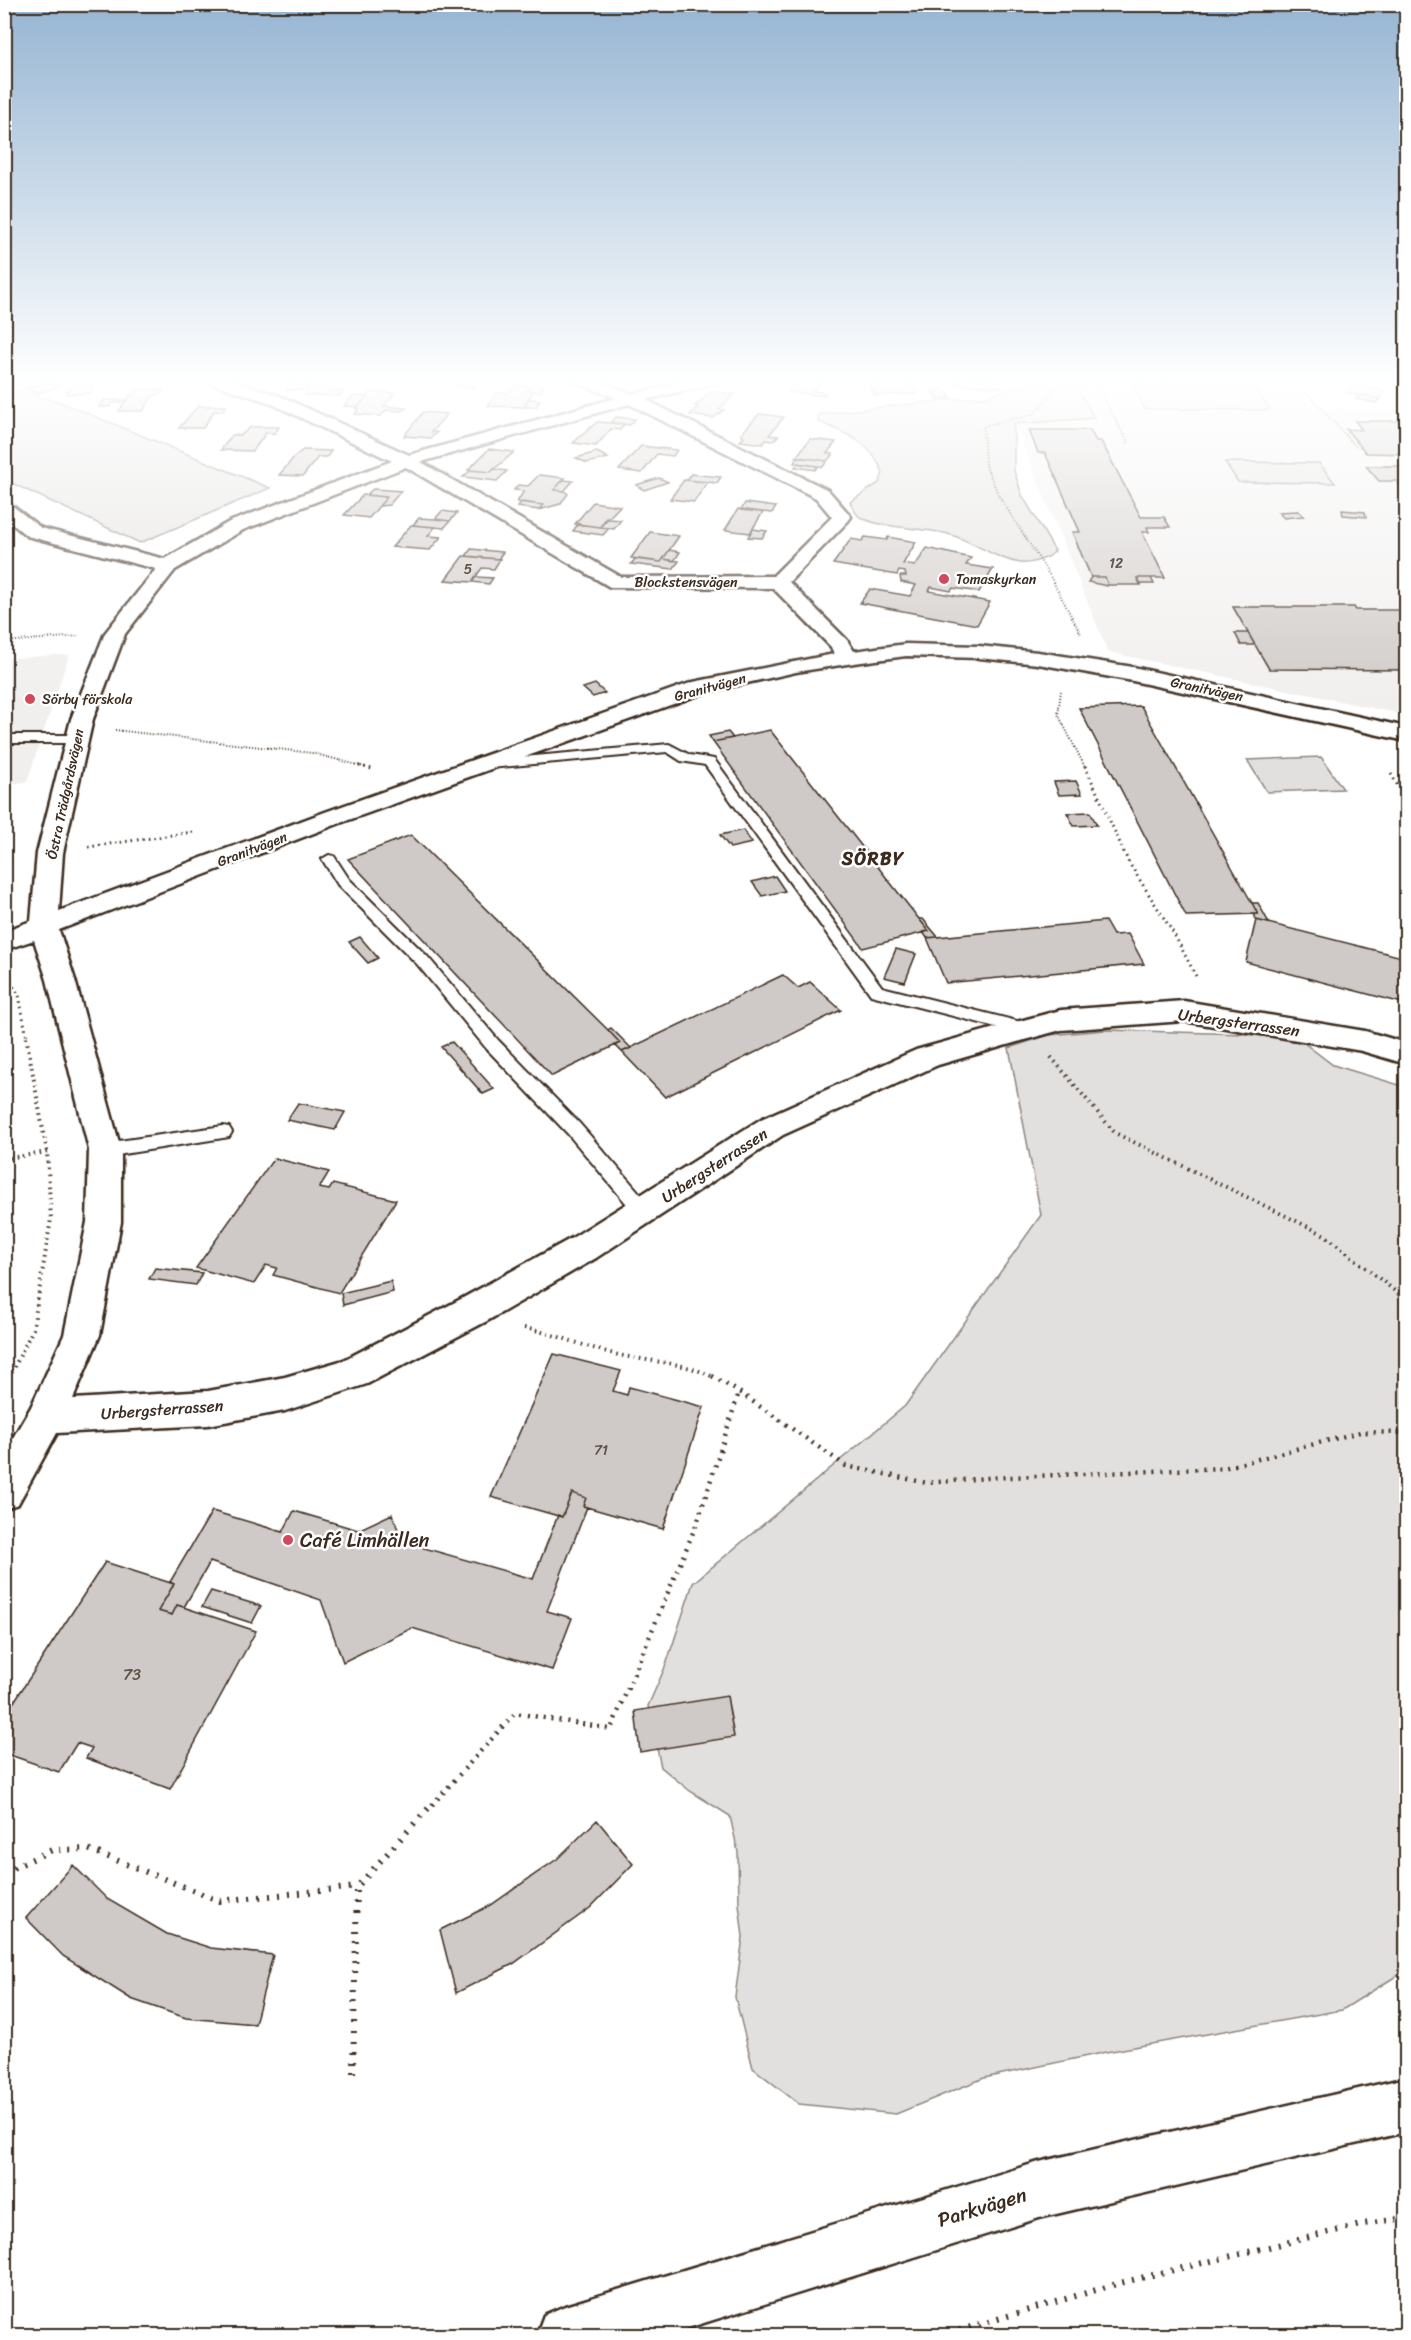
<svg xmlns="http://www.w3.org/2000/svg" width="1411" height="2340" viewBox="0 0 1411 2340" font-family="Sriracha,sans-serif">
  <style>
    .built { fill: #f1efee }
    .green { fill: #e2e0de; stroke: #8e857e; stroke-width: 1.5 }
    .building { fill: #cfcac7; stroke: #3b2a1e; stroke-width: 1.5 }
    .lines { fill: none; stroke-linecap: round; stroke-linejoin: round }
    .lane-casing { stroke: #3b2a1e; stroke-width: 4 }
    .street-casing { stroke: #3b2a1e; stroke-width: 5 }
    .secondary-casing { stroke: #3b2a1e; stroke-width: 5 }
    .path-far4 { stroke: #3b2a1e; stroke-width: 2; stroke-dasharray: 1 2; stroke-linecap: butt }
    .path-far3 { stroke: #3b2a1e; stroke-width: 3; stroke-dasharray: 1.5 4; stroke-linecap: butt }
    .path-far2 { stroke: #3b2a1e; stroke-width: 4; stroke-dasharray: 1.5 4.5; stroke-linecap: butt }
    .path-far1 { stroke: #3b2a1e; stroke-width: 4.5; stroke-dasharray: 2 6; stroke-linecap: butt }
    .path { stroke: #3b2a1e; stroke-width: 6; stroke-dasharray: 2 8; stroke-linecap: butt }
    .lane { fill: #fff; fill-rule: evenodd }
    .street { fill: #fff; fill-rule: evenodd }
    .secondary { fill: #fff; fill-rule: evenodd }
    .poi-dot { fill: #d1495b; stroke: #fff; stroke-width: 2 }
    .labels { text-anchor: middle; stroke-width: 5; stroke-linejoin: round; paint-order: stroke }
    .number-label { font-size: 14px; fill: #605248 }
    .far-poi-label { font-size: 14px; fill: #3b2a1e; stroke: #fff; text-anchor: start }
    .far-street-label { font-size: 14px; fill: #3b2a1e; stroke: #fff }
    .street-label { font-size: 16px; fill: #3b2a1e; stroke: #fff }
    .near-number-label { font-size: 16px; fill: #605248 }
    .far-district-label { font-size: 18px; font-weight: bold; letter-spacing: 1.5px; fill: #3b2a1e; stroke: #fff }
    .near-poi-label { font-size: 20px; fill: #3b2a1e; stroke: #fff; text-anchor: start }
    .near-street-label { font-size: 20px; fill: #3b2a1e; stroke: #fff }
  </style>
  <rect width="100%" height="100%" fill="#fff"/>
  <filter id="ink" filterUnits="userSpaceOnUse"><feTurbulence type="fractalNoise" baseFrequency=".0167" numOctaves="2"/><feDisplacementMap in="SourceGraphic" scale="12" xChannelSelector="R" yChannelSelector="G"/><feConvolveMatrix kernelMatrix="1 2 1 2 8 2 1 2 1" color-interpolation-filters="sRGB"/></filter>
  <g filter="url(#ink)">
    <path class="built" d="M 1073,379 L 1280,379 L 1307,402 L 1348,409 L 1406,410 L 1406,715 L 1108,652 L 1014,423 L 1094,417 Z
      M 54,655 L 69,655 L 27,782 L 5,784 L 5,659 Z"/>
    <path class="green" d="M 1036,379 L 1073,379 L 1094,418 L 1014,424 L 1014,471 L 1022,495 L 1055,551 C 1048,559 1031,564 1021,563 C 994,559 974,541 948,534 C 925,528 878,528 860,517 C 856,515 853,507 850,502 L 879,483 L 883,473 C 869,439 849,436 818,421 L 819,414 L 987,396 L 1037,381 Z
      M 1131,383 L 1251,384 L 1270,410 L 1145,409 Z
      M 5,388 L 57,401 L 270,488 L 140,543 L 5,480 Z
      M 1225,462 L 1319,463 L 1335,483 L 1238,482 Z
      M 1321,757 L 1343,789 L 1267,792 L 1247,760 Z
      M 1105,1030 L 1244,1034 L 1300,1040 L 1333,1065 L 1406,1087 L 1406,1970 L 1342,2010 L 1106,2052 L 984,2078 L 896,2114 L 799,2104 L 753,2068 L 735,1997 L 743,1937 L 739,1904 L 738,1852 L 730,1816 L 690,1791 L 661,1767 L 648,1706 L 666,1665 L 693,1583 L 905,1406 L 1041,1215 L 1009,1048 L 1049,1035 Z"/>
    <path class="building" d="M 76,379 L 98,379 L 90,393 L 66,394 Z
      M 316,379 L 344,379 L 331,390 L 343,391 L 339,396 L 305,395 L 310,386 L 303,386 Z
      M 457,379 L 478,379 L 475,387 L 454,386 Z
      M 801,379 L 832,379 L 823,380 L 813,391 L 826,393 L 823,396 L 789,392 Z
      M 886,379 L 908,379 L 918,394 L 875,395 L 869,385 L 889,384 Z
      M 955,379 L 1001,379 L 1001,387 L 954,384 Z
      M 294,381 L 313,382 L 306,382 L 303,386 L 310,386 L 306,390 L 286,390 Z
      M 44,382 L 59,386 L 39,393 L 24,389 Z
      M 532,384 L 542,384 L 540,386 L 544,386 L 541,392 L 527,391 Z
      M 517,385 L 530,386 L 527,391 L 533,391 L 524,407 L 488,406 L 496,393 L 508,393 Z
      M 1354,385 L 1386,391 L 1380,399 L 1347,393 Z
      M 944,389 L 951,398 L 937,399 L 931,390 Z
      M 136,390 L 164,390 L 160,395 L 153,395 L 143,411 L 119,411 L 130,395 L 133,395 Z
      M 712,391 L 735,394 L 719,409 L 724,410 L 713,418 L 690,415 L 698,407 L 695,406 Z
      M 371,392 L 395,393 L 384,406 L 406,408 L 402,411 L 386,410 L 381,416 L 355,414 L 359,409 L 356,409 Z
      M 1359,395 L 1380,399 L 1376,403 L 1356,399 Z
      M 353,396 L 367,397 L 358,407 L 344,406 Z
      M 528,399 L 540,400 L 536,407 L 524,407 Z
      M 104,400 L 127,400 L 125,402 L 113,403 L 109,407 L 99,407 Z
      M 198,406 L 226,406 L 222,411 L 214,411 L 203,428 L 179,428 Z
      M 423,412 L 447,414 L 431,432 L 437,432 L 431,438 L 404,436 Z
      M 759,414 L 784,417 L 769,435 L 778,436 L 773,441 L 766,440 L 763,444 L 740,441 L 744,437 L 741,434 Z
      M 616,417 L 635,419 L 630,425 L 611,423 Z
      M 1355,421 L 1406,421 L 1406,454 L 1366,453 L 1346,429 L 1362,430 Z
      M 597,422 L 624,424 L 620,430 L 611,429 L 596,446 L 573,443 Z
      M 251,427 L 279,427 L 275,433 L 266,433 L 253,451 L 221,450 L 232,435 L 241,435 Z
      M 1029,430 L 1090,430 L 1096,441 L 1101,441 L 1141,517 L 1164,517 L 1170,527 L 1147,527 L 1149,532 L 1142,532 L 1165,578 L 1137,578 L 1141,585 L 1108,585 L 1105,577 L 1091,577 L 1072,532 L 1080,532 L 1045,453 L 1038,453 Z
      M 810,439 L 836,442 L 827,453 L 833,454 L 827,461 L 796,457 Z
      M 641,446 L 677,450 L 673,456 L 657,454 L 642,473 L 619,470 Z
      M 489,449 L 514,452 L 491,472 L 468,470 Z
      M 303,450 L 331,451 L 327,457 L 318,457 L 303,476 L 279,475 L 295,456 Z
      M 597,452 L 608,458 L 587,463 L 576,458 Z
      M 799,457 L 827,461 L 823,467 L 794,463 Z
      M 798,463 L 818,466 L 815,470 L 795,467 Z
      M 1366,466 L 1406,466 L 1406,486 L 1400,486 L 1396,481 L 1379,481 Z
      M 494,469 L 507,471 L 497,481 L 463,477 L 471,470 L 491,472 Z
      M 691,474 L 721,477 L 717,483 L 687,480 Z
      M 539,475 L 565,478 L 554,490 L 564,491 L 568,494 L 560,504 L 539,510 L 543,505 L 517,502 L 524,491 L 514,490 L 518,485 L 528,486 Z
      M 659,478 L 668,482 L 644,490 L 636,485 Z
      M 563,480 L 573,481 L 564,491 L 554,490 Z
      M 684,480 L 708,482 L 694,502 L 670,499 Z
      M 373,489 L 401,491 L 389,505 L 379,506 L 387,497 L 366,495 Z
      M 363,495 L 387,497 L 369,518 L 344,515 Z
      M 522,502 L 543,505 L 539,510 L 517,507 Z
      M 593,502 L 620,506 L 600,527 L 575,524 Z
      M 745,503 L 776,507 L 772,513 L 741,510 Z
      M 738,509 L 763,512 L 750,533 L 725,530 Z
      M 1342,510 L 1365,512 L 1366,517 L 1343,515 Z
      M 442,511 L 457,513 L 450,521 L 435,519 Z
      M 1298,511 L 1304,516 L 1284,518 L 1278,512 Z
      M 419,518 L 435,519 L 450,521 L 444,528 L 413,525 Z
      M 606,518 L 609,519 L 621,520 L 614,529 L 600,527 Z
      M 578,524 L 600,527 L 609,528 L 603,535 L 573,531 Z
      M 411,525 L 435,527 L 428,536 L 441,537 L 430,550 L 392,547 Z
      M 753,529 L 767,531 L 762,538 L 748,537 Z
      M 650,532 L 679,536 L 661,562 L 631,558 Z
      M 865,537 L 887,540 L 888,537 L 916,542 L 903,564 L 915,566 L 927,548 L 971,558 L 966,565 L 993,569 L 979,592 L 953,588 L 951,591 L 931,587 L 929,591 L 990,602 L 977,625 L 860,603 L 870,589 L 910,596 L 916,585 L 901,582 L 900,576 L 906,576 L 905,572 L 899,571 L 897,575 L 833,564 L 851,539 L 862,541 Z
      M 471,549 L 503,552 L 498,559 L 466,556 Z
      M 669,550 L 680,552 L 674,561 L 663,559 Z
      M 463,556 L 498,559 L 500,559 L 494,569 L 482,568 L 472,582 L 445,580 Z
      M 635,559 L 661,562 L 663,559 L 679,561 L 673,569 L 631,564 Z
      M 476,577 L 493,578 L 489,584 L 472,582 Z
      M 1091,577 L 1105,577 L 1108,585 L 1107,586 L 1088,582 Z
      M 1137,578 L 1151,578 L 1154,584 L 1140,584 Z
      M 1233,607 L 1354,607 L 1356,610 L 1406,610 L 1406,670 L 1269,669 Z
      M 1235,633 L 1248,633 L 1255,645 L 1241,645 Z
      M 595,684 L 605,693 L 593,697 L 583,688 Z
      M 1141,706 L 1252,903 L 1258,914 L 1186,916 L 1079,708 Z
      M 770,730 L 919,919 L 929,931 L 863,948 L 713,742 Z
      M 728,732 L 733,738 L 713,742 L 709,736 Z
      M 1076,781 L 1082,794 L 1059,795 L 1054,782 Z
      M 1090,812 L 1097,825 L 1074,826 L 1067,813 Z
      M 743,830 L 752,843 L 730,848 L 720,835 Z
      M 411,835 L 608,1030 L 620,1043 L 552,1076 L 348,859 Z
      M 775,876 L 785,891 L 762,896 L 752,882 Z
      M 1252,903 L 1258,903 L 1269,923 L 1256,920 L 1253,914 L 1258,914 Z
      M 919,919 L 923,919 L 938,937 L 927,938 L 923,932 L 929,931 Z
      M 1256,920 L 1406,958 L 1406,1004 L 1246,962 Z
      M 1105,921 L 1113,935 L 1128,934 L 1144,964 L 946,983 L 927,938 Z
      M 360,937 L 378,958 L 368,963 L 349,942 Z
      M 896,949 L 916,954 L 905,982 L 884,977 Z
      M 783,975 L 798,988 L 810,982 L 841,1010 L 665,1097 L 622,1052 Z
      M 611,1028 L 631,1048 L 622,1052 L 615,1045 L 620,1043 L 608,1030 Z
      M 452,1042 L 494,1089 L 483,1094 L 441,1047 Z
      M 298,1103 L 345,1112 L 335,1130 L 287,1120 Z
      M 274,1158 L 329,1172 L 319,1188 L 329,1190 L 333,1184 L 396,1200 L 339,1293 L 273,1275 L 277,1268 L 266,1265 L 254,1284 L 196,1268 Z
      M 155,1268 L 202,1273 L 196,1285 L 149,1279 Z
      M 391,1281 L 393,1292 L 343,1305 L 341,1293 Z
      M 554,1354 L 621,1371 L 613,1391 L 627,1395 L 629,1387 L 704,1407 L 663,1529 L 583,1506 L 586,1498 L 572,1493 L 562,1517 L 491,1497 Z
      M 572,1493 L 586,1498 L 583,1506 L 587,1507 L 547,1611 L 572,1618 L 552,1670 L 412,1628 L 343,1662 L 321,1600 L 210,1562 L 184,1607 L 177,1605 L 172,1615 L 158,1611 L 174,1584 L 170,1582 L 212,1511 L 283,1532 L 294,1511 L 358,1530 L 392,1514 L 403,1542 L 533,1579 L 558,1515 L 562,1517 Z
      M 105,1562 L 174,1584 L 158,1611 L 172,1615 L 177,1605 L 256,1631 L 170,1789 L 86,1758 L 92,1748 L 77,1743 L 59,1772 L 4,1753 L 4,1717 Z
      M 211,1591 L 261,1606 L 252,1623 L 202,1607 Z
      M 727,1696 L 734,1737 L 640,1752 L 635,1711 Z
      M 597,1820 L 633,1864 L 590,1908 L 513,1964 L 456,1993 L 440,1930 L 491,1905 L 557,1859 Z
      M 73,1865 L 107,1899 L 167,1934 L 211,1948 L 273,1955 L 255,2024 L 186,2018 L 131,1999 L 63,1956 L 26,1918 Z"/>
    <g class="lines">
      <g class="lane-casing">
        <path id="lane" d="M 4,735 L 77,735 L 83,739 L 77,743 L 4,743 Z
          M 669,744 L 690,755 L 714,759 L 882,987 L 1033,1025 L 1035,1029 L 1033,1033 L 1027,1035 L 871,995 L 705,765 L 681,761 L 667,752 L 490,768 L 483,764 L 490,760 Z
          M 329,855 L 334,856 L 349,879 L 427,956 L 498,1040 L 580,1124 L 650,1205 L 652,1210 L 650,1215 L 643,1217 L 636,1215 L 568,1134 L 486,1048 L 417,964 L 338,885 L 322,859 Z
          M 223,1126 L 229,1127 L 232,1132 L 229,1137 L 223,1138 L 105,1157 L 99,1155 L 96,1150 L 99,1145 L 105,1143 Z"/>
      </g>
      <g class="street-casing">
        <path id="street" d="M 204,379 L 228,379 L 280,396 L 409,455 L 616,398 L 575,382 L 572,379 L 594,379 L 632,394 L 695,379 L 723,379 L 720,382 L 646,400 L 828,490 L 848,513 L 851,517 L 848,521 L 789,582 L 847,640 L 854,651 L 906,644 L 979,646 L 1038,652 L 1133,667 L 1406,727 L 1406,741 L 1133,681 L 1038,664 L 979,658 L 906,656 L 847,664 L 796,672 L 707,692 L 343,822 L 59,930 L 75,980 L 121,1150 L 121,1222 L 100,1335 L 73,1399 L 208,1391 L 285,1377 L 344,1360 L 461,1299 L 572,1238 L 761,1119 L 916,1050 L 1027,1019 L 1061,1010 L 1184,1001 L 1365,1031 L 1406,1043 L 1406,1064 L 1362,1051 L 1184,1021 L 1061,1030 L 1028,1039 L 938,1065 L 783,1135 L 596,1258 L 487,1321 L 367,1384 L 285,1411 L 208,1425 L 57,1433 L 18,1504 L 4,1509 L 4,1453 L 31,1407 L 64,1335 L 87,1222 L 89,1150 L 47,980 L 34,940 L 4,950 L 4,931 L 31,921 L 37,853 L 71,719 L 105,633 L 156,569 L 27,536 L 4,517 L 4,503 L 10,504 L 41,528 L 165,559 L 229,522 L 392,461 L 268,402 L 207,382 ZM 629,404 L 816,498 L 832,517 L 773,576 L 621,577 L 421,462 ZM 406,467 L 610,587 L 773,588 L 831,647 L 834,654 L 693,682 L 325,812 L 59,911 L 63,853 L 93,719 L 125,634 L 175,570 L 243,530 Z"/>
      </g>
      <g class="secondary-casing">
        <path id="secondary" d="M 1406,2078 L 1406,2132 L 1039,2218 L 662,2336 L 536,2336 L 544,2315 L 565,2306 L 1039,2162 Z"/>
      </g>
      <path class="path-far4" d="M 1067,379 L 1059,383 L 1034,414 L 983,426 L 985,464 L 999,496 L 1050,576 L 1081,634
        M 1093,379 L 1129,444
        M 1291,379 L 1313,399 L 1356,447
        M 4,642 L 79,636
        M 1061,691 L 1058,714 L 1085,767
        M 115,730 L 312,753 L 365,767"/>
      <path class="path-far3" d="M 359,766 L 372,769
        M 1085,766 L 1129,863 L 1174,934 L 1197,978
        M 1391,774 L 1406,800
        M 88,847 L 193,832
        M 4,862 L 12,860
        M 4,973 L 19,995 L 27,1038"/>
      <path class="path-far2" d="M 1051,1057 L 1115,1133 L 1325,1235 L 1406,1300
        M 4,1159 L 47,1152
        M 524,1328 C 557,1334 587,1348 619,1355 C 650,1362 687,1362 715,1378
        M 9,1378 L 33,1329 L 51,1219 L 47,1152 L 26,1036"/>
      <path class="path-far1" d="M 712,1376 L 739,1392 L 846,1466 L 927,1483 L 987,1478 L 1224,1468 L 1360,1432 L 1406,1433
        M 4,1388 L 10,1376
        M 432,1805 L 515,1713 L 611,1729 L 697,1523 L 739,1392"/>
      <path class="path" d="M 4,1872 L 52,1850 L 88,1849 L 220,1901 L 357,1887
        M 353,2073 L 357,1887 L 433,1803
        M 940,2336 L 1120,2283 L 1364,2224 L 1406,2218"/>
      <use href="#lane" class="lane"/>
      <use href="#street" class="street"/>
      <use href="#secondary" class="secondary"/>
    </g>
  </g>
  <linearGradient id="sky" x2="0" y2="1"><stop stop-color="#96b5d3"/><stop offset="0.54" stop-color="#fff"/><stop offset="1" stop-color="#fff" stop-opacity="0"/></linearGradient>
  <rect width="1411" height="707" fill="url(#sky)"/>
  <g class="poi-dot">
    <circle cx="944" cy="579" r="6"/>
    <circle cx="30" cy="699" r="6"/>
    <circle cx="288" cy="1540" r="6"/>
  </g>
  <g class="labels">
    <g class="number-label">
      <text x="1116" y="568">12</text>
      <text x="468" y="574">5</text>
      <text x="601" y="1455">71</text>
    </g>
    <g class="far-poi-label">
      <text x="956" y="584">Tomaskyrkan</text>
      <text x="42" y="704">Sörby förskola</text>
    </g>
    <g class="far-street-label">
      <text x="686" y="587">Blockstensvägen</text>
      <text transform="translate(710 687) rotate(-15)" y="5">Granitvägen</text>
      <text transform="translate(1207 689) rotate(12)" y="5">Granitvägen</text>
      <text transform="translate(65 794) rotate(-78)" y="5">Östra Trädgårdsvägen</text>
      <text transform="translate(252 849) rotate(-21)" y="5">Granitvägen</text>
    </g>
    <g class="street-label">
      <text transform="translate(1239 1022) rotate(8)" y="6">Urbergsterrassen</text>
      <text transform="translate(714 1165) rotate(-33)" y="6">Urbergsterrassen</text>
      <text transform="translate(162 1409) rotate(-4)" y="6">Urbergsterrassen</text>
    </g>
    <g class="near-number-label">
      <text x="132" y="1680">73</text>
    </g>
    <g class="far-district-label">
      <text x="873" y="865">SÖRBY</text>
    </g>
    <g class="near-poi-label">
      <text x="300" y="1547">Café Limhällen</text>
    </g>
    <g class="near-street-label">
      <text transform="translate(982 2207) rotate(-17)" y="7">Parkvägen</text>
    </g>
  </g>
  <rect width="1411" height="2340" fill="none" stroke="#fff" stroke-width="24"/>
  <rect x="12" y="12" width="1387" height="2316" fill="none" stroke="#3b2a1e" stroke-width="2" filter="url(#ink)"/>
</svg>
